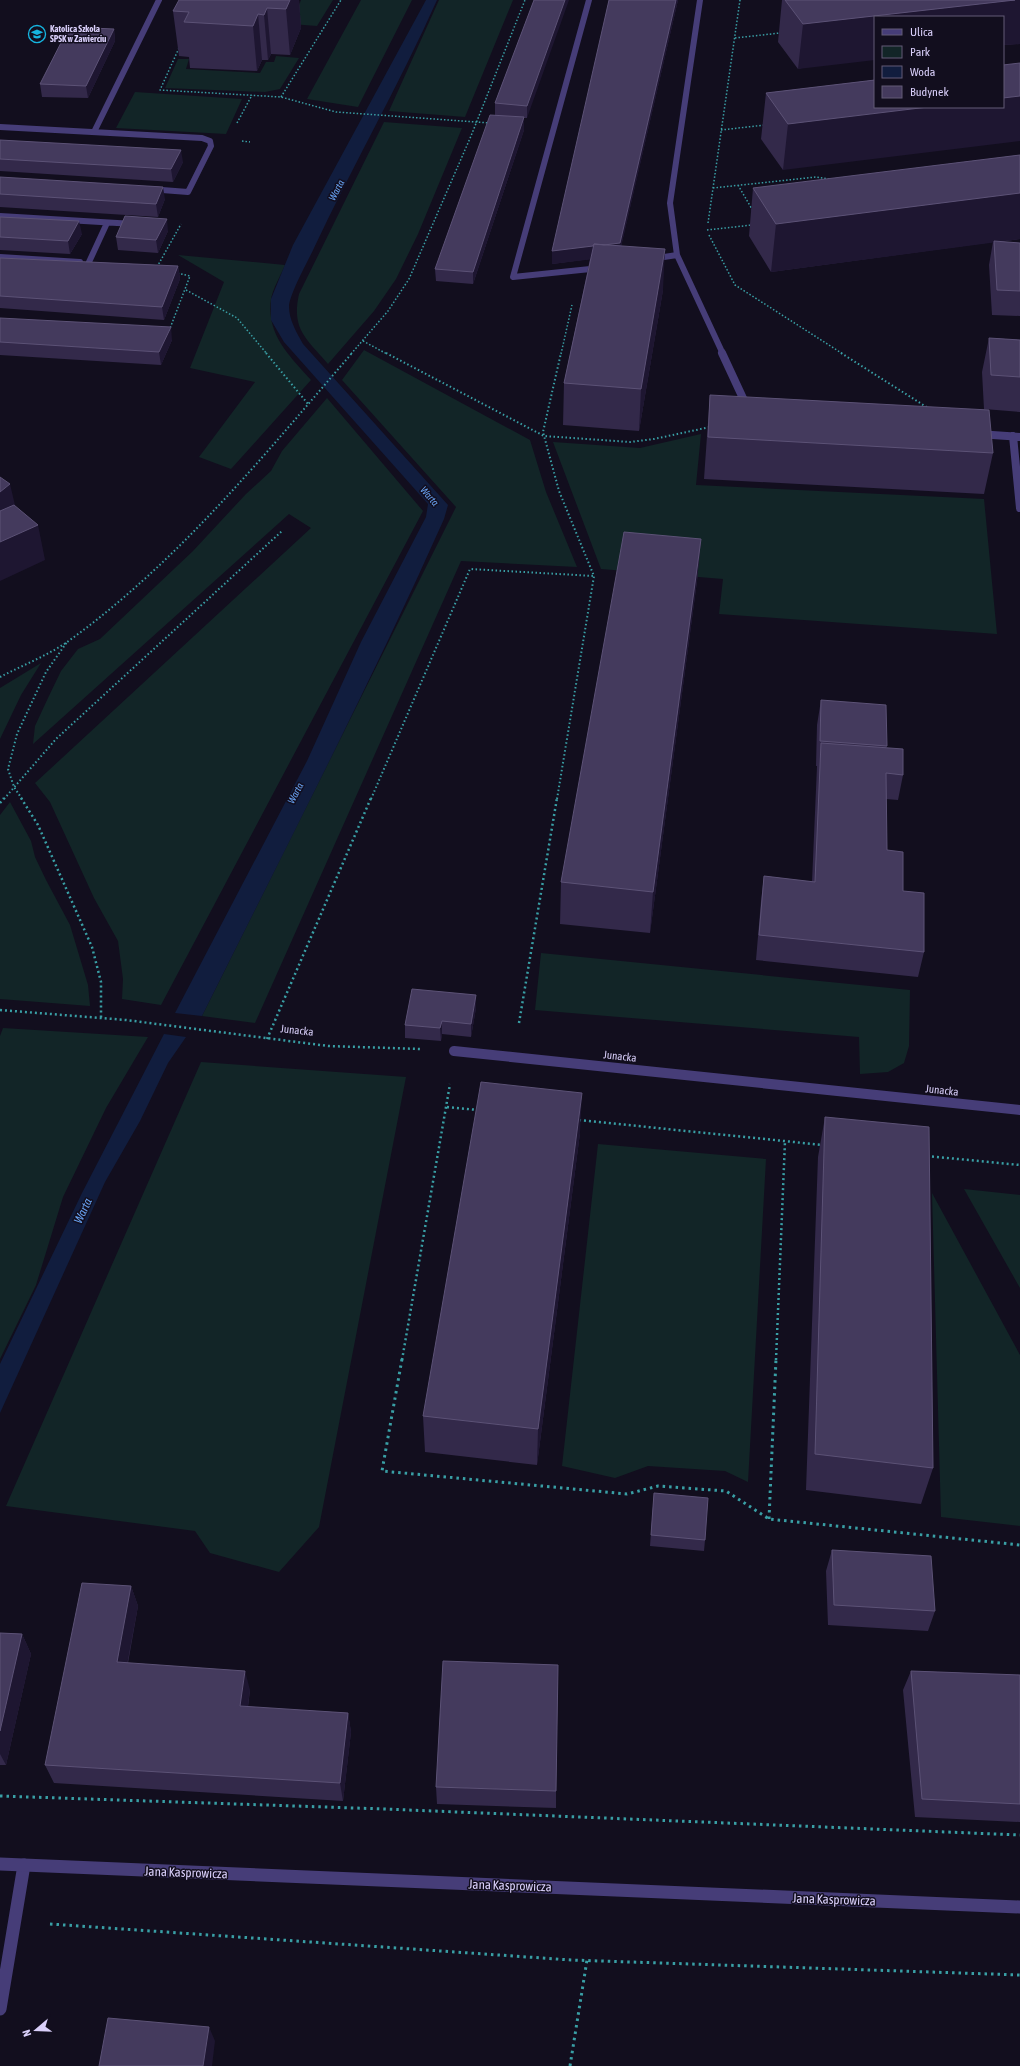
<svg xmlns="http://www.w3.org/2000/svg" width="1020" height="2066" viewBox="0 0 1020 2066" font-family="'Asap Condensed',sans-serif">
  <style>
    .green { fill: #122527 }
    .water { fill: #111d3e }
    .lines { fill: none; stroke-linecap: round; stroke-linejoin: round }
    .path-far3 { stroke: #399fa5; stroke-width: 1.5; stroke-dasharray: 1.5 2; stroke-linecap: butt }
    .path-far2 { stroke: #399fa5; stroke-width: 2; stroke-dasharray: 1.5 2.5; stroke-linecap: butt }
    .path-far1 { stroke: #399fa5; stroke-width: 2.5; stroke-dasharray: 2 3; stroke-linecap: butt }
    .path { stroke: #399fa5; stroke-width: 3; stroke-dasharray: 2.5 4; stroke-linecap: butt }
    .service-far2 { stroke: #463d78; stroke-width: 6 }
    .service-far1 { stroke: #463d78; stroke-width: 8 }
    .service { stroke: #463d78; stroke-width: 13 }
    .minor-far1 { stroke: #463d78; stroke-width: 10 }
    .minor { stroke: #463d78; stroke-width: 13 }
    .wall { fill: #33294a }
    .shaded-wall { fill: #1e1631 }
    .building { fill: #443a5d; stroke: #5c5276 }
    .labels { text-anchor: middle; stroke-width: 3; stroke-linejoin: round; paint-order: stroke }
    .far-poi-label { font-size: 9px; font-weight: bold; fill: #d9cffa; stroke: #120e1e; text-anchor: start }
    .far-water-label { font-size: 10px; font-style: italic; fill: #67a1f0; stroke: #120e1e }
    .street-label { font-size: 11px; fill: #d9cffa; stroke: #120e1e }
    .water-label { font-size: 12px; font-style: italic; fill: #67a1f0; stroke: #120e1e }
    .near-street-label { font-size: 13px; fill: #d9cffa; stroke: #120e1e }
  </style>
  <rect width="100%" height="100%" fill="#120e1e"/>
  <path class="green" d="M 301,0 L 333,0 L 317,26 L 291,24 Z
    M 361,0 L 412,0 L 358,107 L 307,99 Z
    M 439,0 L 513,0 L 465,117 L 389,111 Z
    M 276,56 L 299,58 L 280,89 L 265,92 L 165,88 L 178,59 L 189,59 L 186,69 L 260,73 L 266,62 L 274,62 Z
    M 135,92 L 242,99 L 226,134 L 116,128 Z
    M 384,122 L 462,128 L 418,234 L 396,279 L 374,311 L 328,364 C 307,339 291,330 299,294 Z
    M 178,255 L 285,265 C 281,275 273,288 271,299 C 266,335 290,356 311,380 L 231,469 L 199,457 L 255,382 L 190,368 L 224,282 Z
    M 364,350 L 530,440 L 546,492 L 577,567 L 461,561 L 255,1023 L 202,1016 L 456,507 L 342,380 Z
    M 327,398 L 423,511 L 161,1005 L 122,999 L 123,979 L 118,941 L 94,898 L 50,802 L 35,783 L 311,528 L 289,514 L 33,744 L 35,726 L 48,698 L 61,671 L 78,649 L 100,639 L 193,551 L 246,494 L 271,471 L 282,451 Z
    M 701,434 L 696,485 L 984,499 L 997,634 L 719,614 L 723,579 L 601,569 L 553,442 L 640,448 Z
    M 41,663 L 21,695 L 0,739 L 0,688 Z
    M 10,802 L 31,841 L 35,857 L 46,880 L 70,925 L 88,985 L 90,1006 L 0,999 L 0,815 Z
    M 541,953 L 910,990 L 909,1046 L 904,1063 L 888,1072 L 860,1074 L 859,1037 L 535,1010 Z
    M 3,1028 L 148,1037 L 106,1108 L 63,1197 L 36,1285 L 0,1359 L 0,1036 Z
    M 201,1062 L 406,1077 L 319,1527 L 279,1572 L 210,1553 L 195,1531 L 6,1506 Z
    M 598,1144 L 766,1159 L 748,1482 L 725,1471 L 648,1466 L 615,1478 L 562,1466 Z
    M 964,1189 L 1020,1195 L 1020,1288 Z
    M 932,1193 L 1020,1355 L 1020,1526 L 941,1517 Z"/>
  <path class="water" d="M 426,0 L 437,0 C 399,85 353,165 314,248 C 308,261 289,295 289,307 C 289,320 297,333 303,344 L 448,505 L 444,519 C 369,687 284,851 202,1016 L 175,1013 L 307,761 L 361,642 L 426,517 L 428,504 L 284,342 L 271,320 L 271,299 L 293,245 Z
    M 164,1034 L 186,1037 L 168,1063 L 140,1121 L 105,1182 L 0,1413 L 0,1364 L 82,1193 Z"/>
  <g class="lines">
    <path class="path-far3" d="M 735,38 L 780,33
      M 179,48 L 160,90 L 281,97 L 336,112 L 490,123
      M 281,97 L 341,0
      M 237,123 L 252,95
      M 721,130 L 765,125
      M 242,141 L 250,142
      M 738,185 L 753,211
      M 713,188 L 816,177 L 829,179
      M 708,223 L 740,0
      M 707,230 L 752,225
      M 709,235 L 735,285 L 843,354
      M 157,267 L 181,224
      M 186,290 L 237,318 L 267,354
      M 169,331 L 190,276 L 177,273
      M 363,341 L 387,354
      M 351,354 L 388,311 L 409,279 L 471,136 L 525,0
      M 561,354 L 572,305"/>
    <path class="path-far2" d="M 266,353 L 308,404
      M 386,353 L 544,436 L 630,442 L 654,439 L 710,427
      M 841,353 L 928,408
      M 0,677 C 23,665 49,655 70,640 C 179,561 265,454 352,353
      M 4,799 L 56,739 L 282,531
      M 22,799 L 14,787 L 8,769 L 17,734 L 46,672 L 67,642
      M 371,799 L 470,569 L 594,576
      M 557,799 L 594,576 L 559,491 L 543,432 L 561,353"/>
    <path class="path-far1" d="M 21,798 L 38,825 L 92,947 L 101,982 L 101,1018
      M 0,803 L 4,798
      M 0,1010 L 126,1020 L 328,1046 L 421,1049
      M 519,1023 L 557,798
      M 267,1039 L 371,798
      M 447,1107 L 478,1110
      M 579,1120 L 823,1145
      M 927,1156 L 1020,1165
      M 402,1360 L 450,1084
      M 776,1360 L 785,1141"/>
    <path class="path" d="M 402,1359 L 382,1471 L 627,1494 L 658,1486 L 726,1491 L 769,1519 L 1020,1545
      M 769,1519 L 776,1359
      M 0,1796 L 384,1809 L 1020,1835
      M 50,1924 L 571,1960 L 1020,1975
      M 570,2066 L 587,1960"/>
    <path class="service-far2" d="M 589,0 L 513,277 L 600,268
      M 700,0 L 670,203 L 677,255 L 723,354
      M 0,127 L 202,138 L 210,141 L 211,146 L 188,192 L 149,189
      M 94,132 L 159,0
      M 0,216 L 134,224
      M 0,257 L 80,262
      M 651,259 L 677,255
      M 89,262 L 107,223"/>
    <path class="service-far1" d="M 722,353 L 748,409
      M 978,434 L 1020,437
      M 1013,436 L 1020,508"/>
    <path class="service" d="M 0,2009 L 24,1865"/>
    <path class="minor-far1" d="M 454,1051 L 1020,1110"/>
    <path class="minor" d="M 0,1864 L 1020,1907"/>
  </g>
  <path class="wall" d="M 299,0 L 301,28 L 290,55 L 271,54 L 268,60 L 262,60 L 257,71 L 190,68 L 189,57 L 179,56 L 173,11 Z
    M 534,0 L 527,118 L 524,118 L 524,130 L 473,284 L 436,281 L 435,269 L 495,115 L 495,103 Z
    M 609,0 L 678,0 L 621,246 L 663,290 L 639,431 L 563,425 L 564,383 L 590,259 L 552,264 Z
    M 782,0 L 1020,0 L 1020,44 L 1003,45 L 1003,17 L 798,69 L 778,42 Z
    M 114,29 L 115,41 L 88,98 L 42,97 L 40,84 Z
    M 875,80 L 783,170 L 761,139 L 766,93 Z
    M 0,140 L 183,162 L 173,182 L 0,171 Z
    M 1020,155 L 1020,239 L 1000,242 L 1020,243 L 1020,316 L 992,315 L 989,265 L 993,242 L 771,272 L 749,236 L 753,188 Z
    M 0,177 L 165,199 L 158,217 L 0,207 Z
    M 0,217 L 82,234 L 70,254 L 0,250 Z
    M 168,231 L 158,253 L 118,250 L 116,237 Z
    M 0,258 L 178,266 L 180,279 L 164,320 L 0,308 Z
    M 0,318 L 172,340 L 161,365 L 0,355 Z
    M 989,338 L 1020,340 L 1020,412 L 984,409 L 982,372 Z
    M 710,395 L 993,453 L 984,494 L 704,479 L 707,436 Z
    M 701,539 L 697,581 L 650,933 L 560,924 L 561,882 Z
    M 821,700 L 887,746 L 886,748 L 903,775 L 898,800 L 886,799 L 887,850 L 903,891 L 924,952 L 918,977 L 756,960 L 761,901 L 764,876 L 812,882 L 817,766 L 816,766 L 817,725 Z
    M 476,1008 L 471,1037 L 442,1034 L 441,1041 L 405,1038 L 405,1025 Z
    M 825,1117 L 933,1468 L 921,1504 L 806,1490 L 818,1157 Z
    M 580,1133 L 537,1465 L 425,1452 L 423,1416 Z
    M 654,1493 L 705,1540 L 704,1551 L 650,1546 Z
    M 832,1550 L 935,1611 L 928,1631 L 828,1625 L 826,1571 Z
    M 131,1586 L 138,1606 L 128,1663 L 250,1690 L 248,1707 L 348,1713 L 351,1732 L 343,1801 L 54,1783 L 45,1765 Z
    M 0,1633 L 22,1634 L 31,1654 L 6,1765 L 0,1765 Z
    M 911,1671 L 1020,1675 L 1020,1822 L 915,1817 L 903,1690 Z
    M 436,1787 L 556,1791 L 556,1808 L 437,1804 Z"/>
  <path class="shaded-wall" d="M 290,0 L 299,0 L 301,28 L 290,55 L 286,9 Z
    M 565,0 L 569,0 L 527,118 L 527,106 Z
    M 676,0 L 678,0 L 619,256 L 552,264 L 552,251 Z
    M 1015,0 L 1020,0 L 1020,44 L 1003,45 L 1003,17 L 875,17 L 875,60 L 798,69 L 803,24 Z
    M 267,8 L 271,54 L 268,60 L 264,15 Z
    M 258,14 L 262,60 L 257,71 L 253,26 Z
    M 114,29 L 115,41 L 88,98 L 86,86 Z
    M 1020,96 L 1020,141 L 783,170 L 788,124 L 928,107 L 1003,107 L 1003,98 Z
    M 524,117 L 524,130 L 473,284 L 473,272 Z
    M 181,150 L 183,162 L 173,182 L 171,169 Z
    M 163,187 L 165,199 L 158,217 L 156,204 Z
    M 1020,193 L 1020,239 L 771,272 L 776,224 Z
    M 167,219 L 168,231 L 158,253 L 156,240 Z
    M 79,221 L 82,234 L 70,254 L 68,241 Z
    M 665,249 L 663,290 L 639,431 L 641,389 Z
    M 178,266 L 180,279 L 164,320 L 162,307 Z
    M 171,327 L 172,340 L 161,365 L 159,352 Z
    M 10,484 L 18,518 L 0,533 L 0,492 Z
    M 38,525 L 45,560 L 0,581 L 0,542 Z
    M 701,539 L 697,581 L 650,933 L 653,892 Z
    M 476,995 L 476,1008 L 471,1037 L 471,1024 Z
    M 442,1021 L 442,1034 L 441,1041 L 440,1028 Z
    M 582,1093 L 580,1133 L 537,1465 L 538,1429 Z
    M 131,1586 L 138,1606 L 124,1681 L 117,1662 Z
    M 22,1634 L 31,1654 L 6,1765 L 0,1754 L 0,1731 Z
    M 245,1671 L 250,1690 L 245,1725 L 240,1706 Z
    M 348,1713 L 351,1732 L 343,1801 L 340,1783 Z
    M 209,2027 L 215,2041 L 212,2066 L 203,2066 Z"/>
  <path class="building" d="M 179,0 L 290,0 L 286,9 L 267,8 L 264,15 L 258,14 L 253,26 L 184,22 L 189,12 L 173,11 Z
    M 534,0 L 565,0 L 527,106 L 495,103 Z
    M 609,0 L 676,0 L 620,243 L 604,245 L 594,244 L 593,246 L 552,251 Z
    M 785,0 L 1015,0 L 803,24 Z
    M 69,27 L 114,29 L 86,86 L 40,84 Z
    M 1020,63 L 1020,96 L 1003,98 L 1003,65 Z
    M 875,80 L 875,107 L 928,107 L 788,124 L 766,93 Z
    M 490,115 L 524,117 L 473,272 L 435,269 Z
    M 0,140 L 181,150 L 171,169 L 0,159 Z
    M 1020,155 L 1020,193 L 776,224 L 753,188 Z
    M 0,177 L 163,187 L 156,204 L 0,194 Z
    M 125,216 L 167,219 L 156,240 L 116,237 Z
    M 0,217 L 79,221 L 68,241 L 0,237 Z
    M 994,241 L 1020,243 L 1020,291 L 997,290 Z
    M 594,244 L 665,249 L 641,389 L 564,383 Z
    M 0,258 L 178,266 L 162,307 L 0,296 Z
    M 0,318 L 171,327 L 159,352 L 0,342 Z
    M 989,338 L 1020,340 L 1020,377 L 991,375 Z
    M 710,395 L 989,410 L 993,453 L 708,437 Z
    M 0,477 L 10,484 L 0,492 Z
    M 14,505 L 38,525 L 0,542 L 0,511 Z
    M 624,532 L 701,539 L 653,892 L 561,882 Z
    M 821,700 L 886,705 L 887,746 L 820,741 Z
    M 821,743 L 903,749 L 903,775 L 886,773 L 887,850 L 903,852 L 903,891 L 924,893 L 924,952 L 759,935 L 764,876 L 815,882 Z
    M 412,989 L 476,995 L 471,1024 L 442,1021 L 440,1028 L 405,1025 Z
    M 481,1082 L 582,1093 L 538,1429 L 423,1416 Z
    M 825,1117 L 929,1127 L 933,1468 L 815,1454 Z
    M 654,1493 L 708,1498 L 705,1540 L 651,1535 Z
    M 832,1550 L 931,1556 L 935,1611 L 834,1605 Z
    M 82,1583 L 131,1586 L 117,1662 L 245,1671 L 240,1706 L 348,1713 L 340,1783 L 45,1765 Z
    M 0,1633 L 22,1634 L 0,1731 Z
    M 443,1661 L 558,1665 L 556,1791 L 436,1787 Z
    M 911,1671 L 1020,1675 L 1020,1804 L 922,1799 Z
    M 108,2018 L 209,2027 L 203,2066 L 99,2066 Z"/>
  <defs>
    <g id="school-ring" transform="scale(0.9)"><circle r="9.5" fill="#120e1e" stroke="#16b5e0" stroke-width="1.5"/><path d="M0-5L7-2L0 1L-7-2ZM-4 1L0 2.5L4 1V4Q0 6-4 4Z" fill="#16b5e0"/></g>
  </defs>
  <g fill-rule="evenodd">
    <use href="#school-ring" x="37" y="34"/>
  </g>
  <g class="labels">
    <g class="far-poi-label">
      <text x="50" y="32">Katolica Szkoła<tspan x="50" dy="10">SPSK w Zawierciu</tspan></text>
    </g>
    <g class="far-water-label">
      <text transform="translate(336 190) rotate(-63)" y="4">Warta</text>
      <text transform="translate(430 496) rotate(49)" y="4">Warta</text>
      <text transform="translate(295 793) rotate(-63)" y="4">Warta</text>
    </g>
    <g class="street-label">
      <text transform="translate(297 1030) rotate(6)" y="4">Junacka</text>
      <text transform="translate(620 1056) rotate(6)" y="4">Junacka</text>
      <text transform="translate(942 1090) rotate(6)" y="4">Junacka</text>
    </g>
    <g class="water-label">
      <text transform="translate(83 1211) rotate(-65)" y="4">Warta</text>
    </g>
    <g class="near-street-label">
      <text transform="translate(186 1872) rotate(2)" y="5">Jana Kasprowicza</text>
      <text transform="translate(510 1885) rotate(2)" y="5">Jana Kasprowicza</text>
      <text transform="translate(834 1899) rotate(2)" y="5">Jana Kasprowicza</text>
    </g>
  </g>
  <rect x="874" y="16" width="130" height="92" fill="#120e1e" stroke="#625b76"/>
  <rect x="882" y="29" width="20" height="6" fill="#463d78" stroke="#625b76"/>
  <text x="910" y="36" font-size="12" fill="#d9cffa">Ulica</text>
  <rect x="882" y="46" width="20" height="12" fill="#122527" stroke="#625b76"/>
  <text x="910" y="56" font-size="12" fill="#d9cffa">Park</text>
  <rect x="882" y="66" width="20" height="12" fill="#111d3e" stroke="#625b76"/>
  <text x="910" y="76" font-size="12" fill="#d9cffa">Woda</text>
  <rect x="882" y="86" width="20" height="12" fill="#443a5d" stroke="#625b76"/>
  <text x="910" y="96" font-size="12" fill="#d9cffa">Budynek</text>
  <g transform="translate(36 2030) rotate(251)" stroke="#120e1e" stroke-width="3" paint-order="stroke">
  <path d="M0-3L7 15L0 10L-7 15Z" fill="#d9cffa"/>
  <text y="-6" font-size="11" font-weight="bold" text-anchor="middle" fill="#d9cffa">N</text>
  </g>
</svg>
